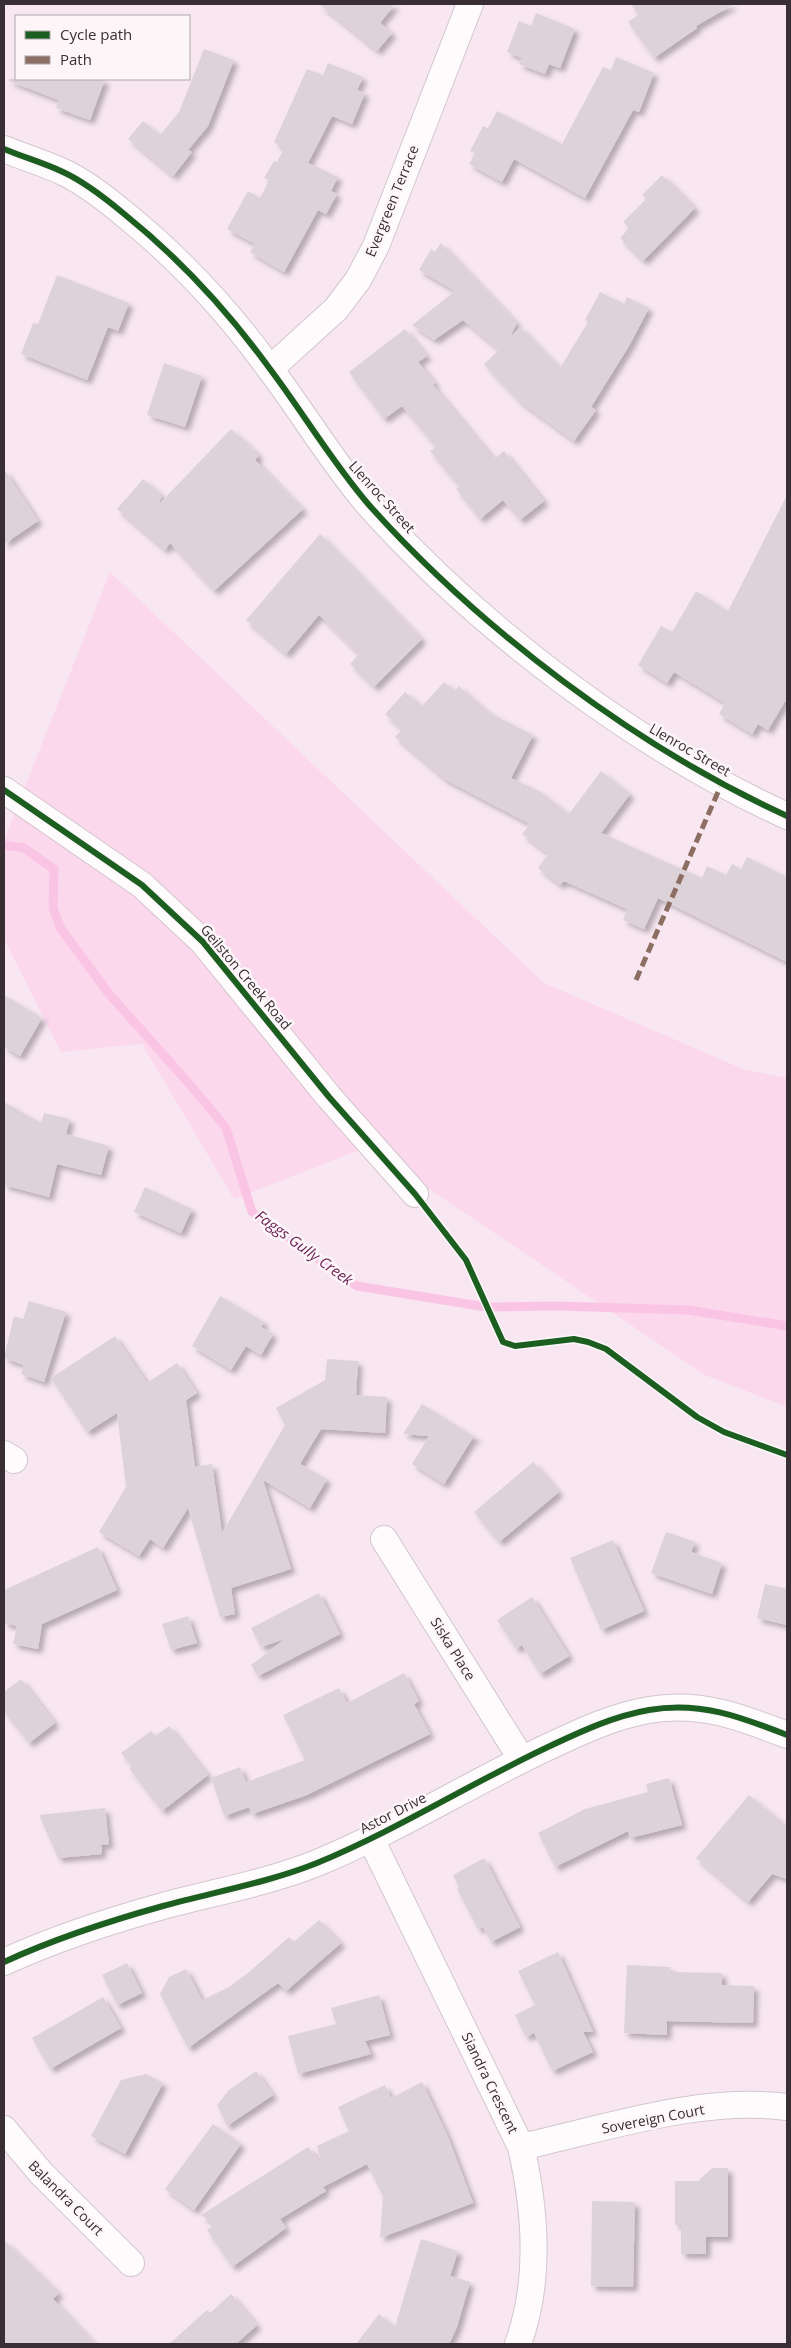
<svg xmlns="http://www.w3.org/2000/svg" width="791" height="2348" viewBox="0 0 791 2348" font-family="'Open Sans',sans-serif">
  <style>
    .green { fill: #fbd8ec }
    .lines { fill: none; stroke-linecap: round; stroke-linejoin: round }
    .stream { stroke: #fac5e5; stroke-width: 9 }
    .building { fill: #ded2d9; filter: url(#shadow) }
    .street-casing { stroke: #d3c6cd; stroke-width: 28 }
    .street { stroke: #fefbfd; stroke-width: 26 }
    .quiet { stroke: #8d6e63; stroke-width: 5; stroke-dasharray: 10 5; stroke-linecap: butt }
    .cycleway-casing { stroke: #fcf6f9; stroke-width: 9 }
    .cycleway { stroke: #1b5e20; stroke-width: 6 }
    .labels { text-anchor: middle; stroke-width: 5; stroke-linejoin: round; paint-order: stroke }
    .street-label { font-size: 14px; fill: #382e34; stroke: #fcf6f9 }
    .water-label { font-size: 15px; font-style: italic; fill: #6e2156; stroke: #fcf6f9 }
  </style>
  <defs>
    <filter id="shadow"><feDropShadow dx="4.5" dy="4.5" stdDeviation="2.5" flood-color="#0004"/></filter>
  </defs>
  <rect width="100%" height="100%" fill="#f8e7f1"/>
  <path class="green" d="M 110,572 L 544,983 L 743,1069 L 787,1078 L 787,1407 L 705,1375 L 367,1147 L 234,1199 L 142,1044 L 61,1052 L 4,939 L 4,840 Z"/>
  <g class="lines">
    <path class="stream" d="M 4,845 L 24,848 L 54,869 L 53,908 L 61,929 L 110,995 L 193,1088 L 226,1128 L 252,1212 L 357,1286 L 486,1307 L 558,1306 L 689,1310 L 787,1326"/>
  </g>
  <path class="building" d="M 319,4 L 395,4 L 380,23 L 392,33 L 377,51 Z
    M 631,4 L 734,4 L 696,26 L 697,28 L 654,58 L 628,22 L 638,15 Z
    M 536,13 L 575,29 L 560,68 L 549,64 L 545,74 L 519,64 L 522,58 L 507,52 L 519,21 L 531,26 Z
    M 204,49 L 234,60 L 208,126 L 188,150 L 192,152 L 173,176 L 128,139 L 143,121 L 160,135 L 179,112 Z
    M 616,57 L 654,73 L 639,112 L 633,110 L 585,198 L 514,159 L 502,182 L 469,164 L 475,153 L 470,151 L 483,126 L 488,128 L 497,111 L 562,144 L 603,67 L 611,70 Z
    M 328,63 L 363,77 L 357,90 L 365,93 L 352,124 L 332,116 L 308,163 L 338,177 L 331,191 L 337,194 L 326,214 L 318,210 L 284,272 L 250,252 L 255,244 L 227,229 L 248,191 L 260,198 L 269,180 L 264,178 L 274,161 L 277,162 L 284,148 L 274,142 L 307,69 L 323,75 Z
    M 9,79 L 105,79 L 90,120 L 56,108 L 59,100 L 9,81 Z
    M 662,175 L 695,208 L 643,261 L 620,238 L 629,228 L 623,222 L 646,199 L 642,195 Z
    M 441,243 L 517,323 L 510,337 L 520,327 L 560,368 L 588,322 L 585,320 L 600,292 L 624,304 L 627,297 L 649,308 L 629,346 L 591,407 L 596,410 L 574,441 L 519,401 L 484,364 L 499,350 L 463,320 L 434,340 L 412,325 L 455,291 L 419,270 L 431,249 L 435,252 Z
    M 57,275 L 129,303 L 118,331 L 108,327 L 87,380 L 21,354 L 33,323 L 38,324 Z
    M 405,329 L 427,356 L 418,362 L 435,383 L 433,385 L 494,459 L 504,451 L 544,501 L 520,520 L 503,500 L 480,519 L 456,489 L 460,487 L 430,451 L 436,447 L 402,406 L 384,419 L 349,372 Z
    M 164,363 L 202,376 L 185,427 L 147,415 Z
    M 231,429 L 259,455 L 255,460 L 303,509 L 214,591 L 170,543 L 165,550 L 117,509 L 143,479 L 162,495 L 159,504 Z
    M 4,469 L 38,521 L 4,544 Z
    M 787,495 L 787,698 L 768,730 L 758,724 L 752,734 L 719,714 L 725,703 L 674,672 L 667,683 L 638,665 L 661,626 L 672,632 L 696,591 L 728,611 Z
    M 320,534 L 422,639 L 374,687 L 350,664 L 359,654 L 319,615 L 286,654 L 246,620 Z
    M 444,682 L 455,691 L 459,686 L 488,712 L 533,735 L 511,778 L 539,791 L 569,814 L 601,771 L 630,794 L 601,833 L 702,878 L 707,866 L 726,875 L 732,864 L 741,869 L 747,857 L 787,877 L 787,962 L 658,898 L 644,929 L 623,920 L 627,909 L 564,881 L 560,885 L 538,868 L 548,854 L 522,834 L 530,824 L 446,780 L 395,737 L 402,729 L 385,714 L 405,692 L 422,706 Z
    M 4,995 L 42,1018 L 20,1056 L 4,1047 Z
    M 4,1102 L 41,1123 L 44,1113 L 70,1119 L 66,1134 L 109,1146 L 101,1175 L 57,1164 L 49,1197 L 4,1185 Z
    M 145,1187 L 192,1209 L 181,1233 L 134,1212 Z
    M 220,1296 L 264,1322 L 261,1327 L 273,1334 L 261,1355 L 246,1346 L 231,1370 L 192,1346 Z
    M 29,1301 L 66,1312 L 44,1382 L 21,1374 L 24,1365 L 4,1358 L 14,1316 L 23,1319 Z
    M 115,1336 L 147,1383 L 177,1363 L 197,1393 L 186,1400 L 195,1467 L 212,1464 L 222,1533 L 285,1425 L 276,1408 L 325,1380 L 327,1359 L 358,1361 L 356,1395 L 387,1397 L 385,1433 L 321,1429 L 300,1464 L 327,1479 L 310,1508 L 263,1480 L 291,1569 L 231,1588 L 235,1614 L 220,1617 L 188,1508 L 163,1548 L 150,1539 L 139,1556 L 99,1532 L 126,1487 L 117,1413 L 87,1432 L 51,1378 Z
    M 422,1404 L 478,1439 L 472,1439 L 444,1484 L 412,1464 L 429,1436 L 403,1434 Z
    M 533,1462 L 559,1492 L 499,1542 L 474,1512 Z
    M 666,1532 L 695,1542 L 691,1552 L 722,1563 L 712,1594 L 651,1573 Z
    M 613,1540 L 644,1611 L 601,1630 L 570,1558 Z
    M 98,1547 L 117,1590 L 42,1624 L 38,1649 L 13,1644 L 17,1626 L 4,1623 L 4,1590 Z
    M 765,1584 L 787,1589 L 787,1625 L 757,1618 Z
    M 319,1593 L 340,1634 L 258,1676 L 251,1665 L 285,1639 L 261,1647 L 251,1628 Z
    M 532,1597 L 569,1656 L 540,1674 L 522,1645 L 516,1649 L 497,1620 Z
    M 188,1616 L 197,1643 L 171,1650 L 162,1624 Z
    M 404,1673 L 419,1701 L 414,1704 L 430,1734 L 307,1795 L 252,1814 L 249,1807 L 224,1816 L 211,1778 L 240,1767 L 246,1782 L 305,1760 L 283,1715 L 339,1688 L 347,1703 Z
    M 21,1679 L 55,1723 L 29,1743 L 4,1711 L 4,1692 Z
    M 169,1726 L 208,1775 L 162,1811 L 129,1768 L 132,1766 L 121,1753 L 151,1731 L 155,1736 Z
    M 669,1778 L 682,1825 L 630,1838 L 628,1831 L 555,1867 L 538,1833 L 585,1809 L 648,1792 L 646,1784 Z
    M 749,1795 L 787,1827 L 787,1879 L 772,1874 L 748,1902 L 696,1858 Z
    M 105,1808 L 109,1844 L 101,1845 L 102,1854 L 58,1858 L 39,1815 Z
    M 484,1858 L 520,1927 L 491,1942 L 483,1927 L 478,1929 L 457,1889 L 459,1887 L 453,1875 Z
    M 319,1920 L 341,1943 L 286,1991 L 278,1983 L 188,2048 L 160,1994 L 169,1977 L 186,1969 L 202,2000 L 229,1987 L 249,1972 L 289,1937 L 294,1942 Z
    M 558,1952 L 593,2032 L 583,2032 L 593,2052 L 552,2071 L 534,2033 L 526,2037 L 515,2015 L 535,2005 L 518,1971 Z
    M 127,1963 L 142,1993 L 117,2005 L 102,1975 Z
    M 627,1965 L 670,1967 L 669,1972 L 722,1973 L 722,1985 L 754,1986 L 753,2023 L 667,2021 L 667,2035 L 624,2033 Z
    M 379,1995 L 390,2035 L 365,2041 L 371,2054 L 298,2074 L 288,2036 L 336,2024 L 331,2008 Z
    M 103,1997 L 121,2028 L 50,2069 L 32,2038 Z
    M 256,2071 L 273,2095 L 227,2126 L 217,2105 L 229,2090 Z
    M 146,2074 L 163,2083 L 125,2154 L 91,2136 L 121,2080 Z
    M 422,2082 L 448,2137 L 473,2203 L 380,2238 L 383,2196 L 367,2164 L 323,2187 L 326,2191 L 280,2219 L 286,2228 L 232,2267 L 207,2230 L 215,2225 L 201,2215 L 308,2147 L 322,2165 L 317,2146 L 349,2131 L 338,2107 L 385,2085 L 391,2098 Z
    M 213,2124 L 241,2144 L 194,2210 L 165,2189 Z
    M 712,2168 L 728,2168 L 728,2237 L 706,2237 L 706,2254 L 681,2254 L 681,2225 L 675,2225 L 675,2181 L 698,2181 Z
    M 592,2201 L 635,2202 L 633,2287 L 591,2286 Z
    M 421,2239 L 458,2251 L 450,2276 L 470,2282 L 457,2327 L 449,2344 L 356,2344 L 379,2314 L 395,2327 Z
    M 4,2240 L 59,2293 L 53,2299 L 95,2344 L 4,2344 Z
    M 231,2294 L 257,2325 L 236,2344 L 169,2344 L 207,2310 L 210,2313 Z"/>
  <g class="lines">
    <g class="street-casing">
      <path id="street" d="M 4,149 C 23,157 44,163 63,172 C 85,182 105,198 123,213 C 179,258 228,311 270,369 C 304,414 332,462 369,505 C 480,629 636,747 787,816
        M 270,369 L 336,309 L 358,280 L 376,246 L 470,4
        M 4,790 L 142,885 L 203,942 L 329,1097 L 415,1194
        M 4,1454 L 14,1460
        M 384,1539 L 522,1760
        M 371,1839 L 521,2147 C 536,2212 541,2281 518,2344
        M 4,1962 C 54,1939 109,1921 163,1906 C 214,1892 267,1883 317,1863 C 397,1830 471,1783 550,1746 C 582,1731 614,1716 649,1710 C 700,1701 741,1717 787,1735
        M 4,2129 L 41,2173 L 131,2263
        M 521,2147 C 607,2128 699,2096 787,2107"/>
    </g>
    <use href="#street" class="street"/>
    <path class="quiet" d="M 636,980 L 722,783"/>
    <g class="cycleway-casing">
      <path id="cycleway" d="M 4,149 C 23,157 44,163 63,172 C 85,182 105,198 123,213 C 179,258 228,311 270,369 C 304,414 332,462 369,505 C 480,629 636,747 787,816
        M 4,790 L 142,885 L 203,942 L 329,1097 L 415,1194 L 466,1260 L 503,1342 L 515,1346 L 574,1339 L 588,1342 L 606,1349 L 697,1417 L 724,1432 L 787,1455
        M 4,1962 C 54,1939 109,1921 163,1906 C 214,1892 267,1883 317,1863 C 397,1830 471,1783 550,1746 C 582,1731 614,1716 649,1710 C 700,1701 741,1717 787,1735"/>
    </g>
    <use href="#cycleway" class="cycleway"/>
  </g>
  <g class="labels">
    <g class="street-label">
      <text transform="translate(392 201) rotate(-68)" y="5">Evergreen Terrace</text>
      <text transform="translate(382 497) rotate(48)" y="5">Llenroc Street</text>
      <text transform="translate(690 750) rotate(30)" y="5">Llenroc Street</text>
      <text transform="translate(246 977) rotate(50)" y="5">Geilston Creek Road</text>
      <text transform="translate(453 1649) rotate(58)" y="5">Siska Place</text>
      <text transform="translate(393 1813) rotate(-27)" y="5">Astor Drive</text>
      <text transform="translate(490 2083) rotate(64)" y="5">Siandra Crescent</text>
      <text transform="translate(653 2119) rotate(-11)" y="5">Sovereign Court</text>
      <text transform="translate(66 2198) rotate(45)" y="5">Balandra Court</text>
    </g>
    <g class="water-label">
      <text transform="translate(304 1248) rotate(36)" y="5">Faggs Gully Creek</text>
    </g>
  </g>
  <rect width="791" height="2348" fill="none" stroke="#382e34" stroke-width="10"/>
  <rect x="15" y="15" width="175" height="65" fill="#fcf6f9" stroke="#aea6aa"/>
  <rect x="25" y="31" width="25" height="8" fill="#1b5e20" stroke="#aea6aa"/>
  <text x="60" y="40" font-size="15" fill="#382e34">Cycle path</text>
  <rect x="25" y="56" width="25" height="8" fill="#8d6e63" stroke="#aea6aa"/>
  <text x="60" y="65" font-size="15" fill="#382e34">Path</text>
</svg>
